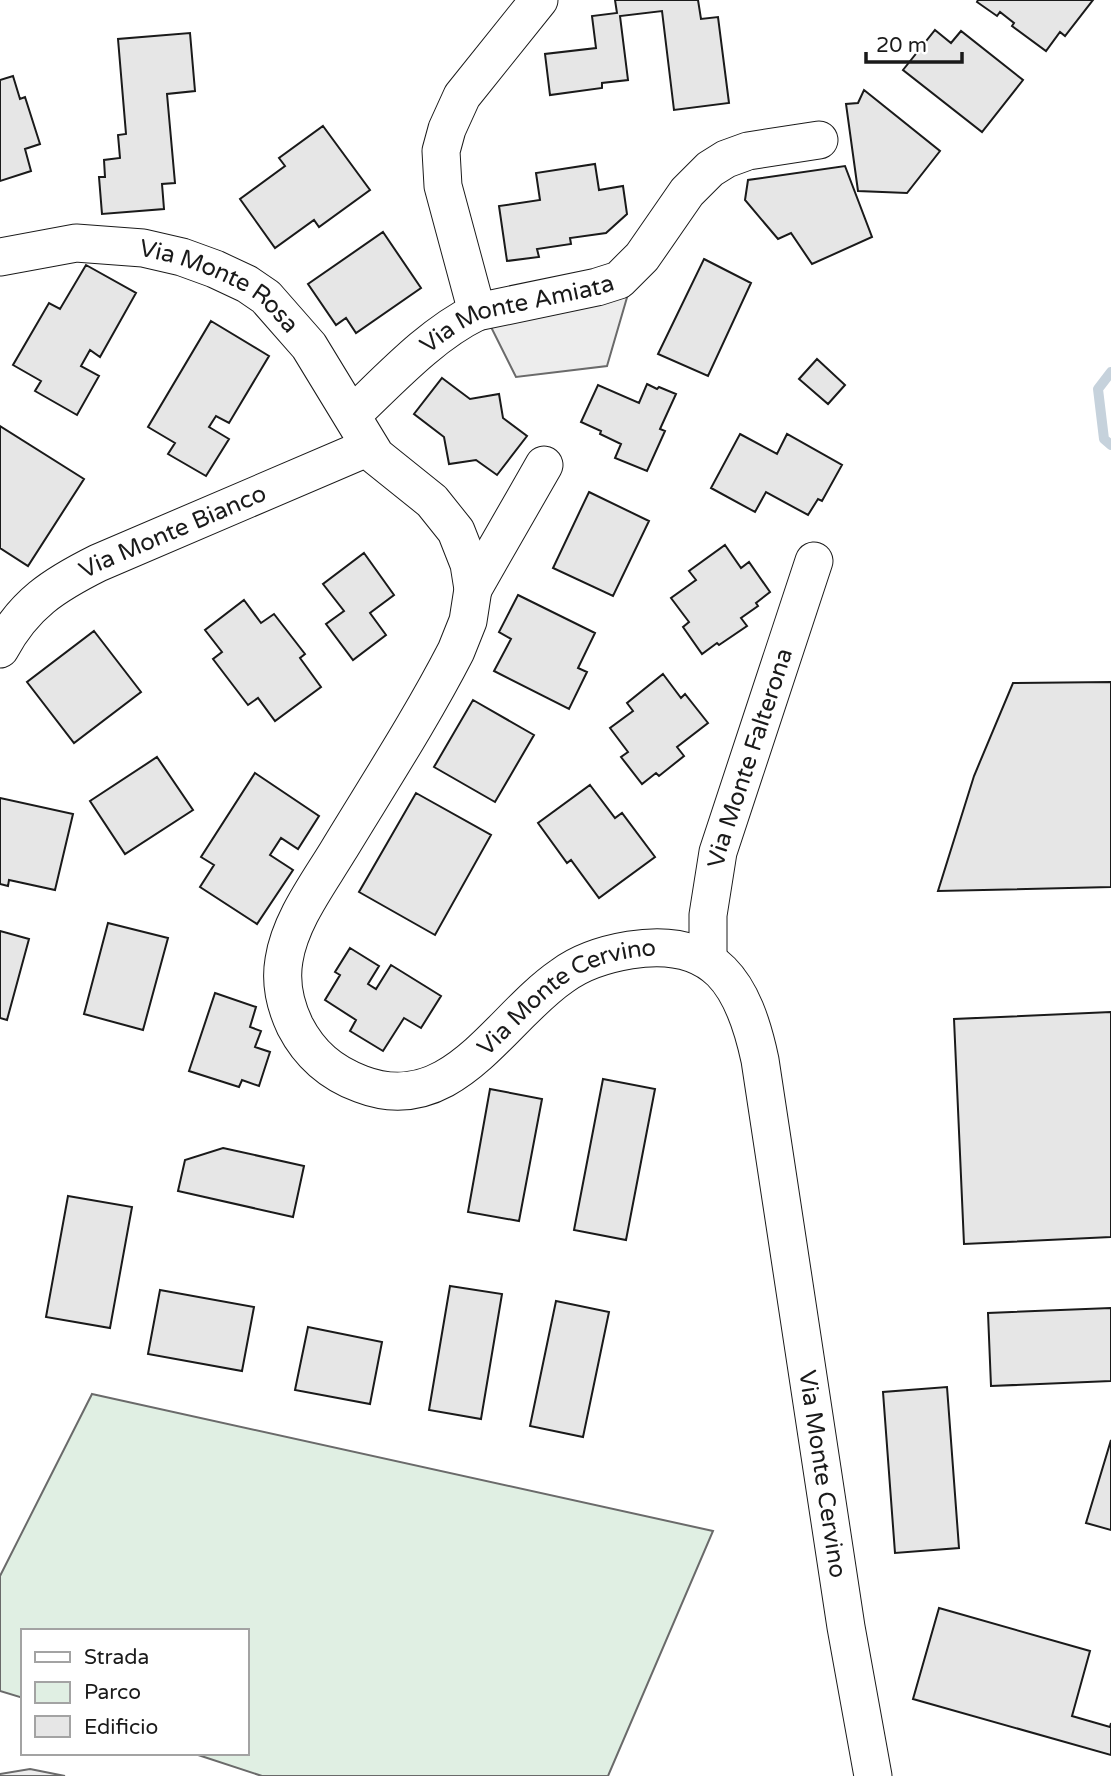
<svg xmlns="http://www.w3.org/2000/svg" width="1111" height="1776" viewBox="0 0 1111 1776" font-family="'Varela Round',sans-serif">
  <style>
    .green { fill: #e0efe3; stroke: #6a6a6a; stroke-width: 2 }
    .parking { fill: #ededed; stroke: #6a6a6a; stroke-width: 2 }
    .lines { fill: none; stroke-linecap: round; stroke-linejoin: round }
    .stream { stroke: #c6d2dc; stroke-width: 10 }
    .building { fill: #e6e6e6; stroke: #1a1a1a; stroke-width: 2 }
    .minor-casing { stroke: #1a1a1a; stroke-width: 39 }
    .minor { stroke: #fff; stroke-width: 37 }
    .labels { text-anchor: middle; stroke-width: 5; stroke-linejoin: round; paint-order: stroke }
    .street-label { font-size: 24px; fill: #1a1a1a; stroke: #fff }
  </style>
  <rect width="100%" height="100%" fill="#fff"/>
  <path class="green" d="M 92,1394 L 713,1531 L 608,1776 L 262,1776 L 192,1753 L 247,1753 L 247,1631 L 23,1631 L 23,1698 L 0,1691 L 0,1576 Z"/>
  <path class="parking" d="M 628,294 L 607,366 L 516,377 L 490,325 Z
    M 30,1769 L 65,1776 L 0,1776 L 0,1774 Z"/>
  <g class="lines">
    <path class="stream" d="M 1111,372 L 1098,389 L 1104,439 L 1111,445"/>
  </g>
  <path class="building" d="M 615,0 L 698,0 L 701,19 L 718,17 L 729,103 L 674,110 L 662,11 L 620,16 L 628,80 L 602,83 L 602,88 L 550,95 L 545,54 L 596,48 L 592,16 L 617,13 Z
    M 978,0 L 1093,0 L 1065,36 L 1060,32 L 1046,51 L 1012,26 L 1014,23 L 1000,12 L 997,16 L 977,2 Z
    M 935,30 L 951,43 L 961,31 L 1023,80 L 982,132 L 903,70 Z
    M 190,33 L 195,91 L 167,94 L 175,183 L 162,184 L 164,209 L 102,214 L 99,177 L 105,177 L 104,160 L 120,158 L 118,135 L 126,134 L 118,39 Z
    M 13,76 L 20,99 L 25,97 L 40,144 L 25,149 L 31,171 L 0,181 L 0,80 Z
    M 864,90 L 940,151 L 907,193 L 858,191 L 846,104 L 858,103 Z
    M 323,126 L 370,190 L 319,227 L 314,220 L 275,248 L 240,199 L 285,166 L 279,158 Z
    M 595,164 L 599,190 L 623,186 L 627,214 L 606,233 L 570,238 L 571,244 L 537,249 L 539,257 L 507,261 L 499,206 L 540,200 L 536,173 Z
    M 845,166 L 872,237 L 812,264 L 791,233 L 778,239 L 745,200 L 748,180 Z
    M 383,232 L 421,288 L 356,333 L 346,318 L 336,325 L 308,284 Z
    M 704,259 L 751,283 L 708,376 L 658,354 Z
    M 86,265 L 136,293 L 100,357 L 90,350 L 81,366 L 99,376 L 77,415 L 35,391 L 41,381 L 13,365 L 49,303 L 60,309 Z
    M 211,321 L 269,356 L 229,423 L 216,416 L 209,427 L 229,439 L 206,476 L 168,454 L 175,443 L 148,427 Z
    M 817,359 L 845,385 L 828,404 L 799,379 Z
    M 442,378 L 470,399 L 499,394 L 503,418 L 527,436 L 497,475 L 476,460 L 449,464 L 444,437 L 414,414 Z
    M 647,384 L 657,389 L 659,387 L 676,394 L 660,429 L 665,431 L 647,471 L 615,458 L 621,444 L 600,434 L 601,431 L 581,422 L 598,385 L 639,403 Z
    M 0,426 L 84,479 L 28,566 L 0,548 Z
    M 740,434 L 777,454 L 787,434 L 842,465 L 822,501 L 818,499 L 808,515 L 766,492 L 755,512 L 711,488 Z
    M 589,492 L 649,521 L 613,596 L 553,568 Z
    M 725,545 L 741,568 L 749,562 L 770,592 L 756,603 L 758,606 L 741,618 L 747,626 L 719,645 L 717,643 L 702,654 L 683,627 L 689,622 L 671,598 L 696,580 L 689,571 Z
    M 364,553 L 394,595 L 370,613 L 386,635 L 353,660 L 326,624 L 344,611 L 323,584 Z
    M 518,595 L 595,633 L 578,668 L 587,672 L 569,709 L 494,671 L 511,639 L 499,632 Z
    M 244,600 L 261,623 L 274,614 L 305,654 L 300,658 L 321,687 L 275,721 L 258,698 L 248,705 L 213,659 L 222,652 L 205,630 Z
    M 94,631 L 141,692 L 74,743 L 27,682 Z
    M 663,674 L 681,698 L 685,694 L 708,723 L 677,747 L 684,756 L 659,776 L 656,773 L 642,784 L 621,757 L 628,752 L 610,728 L 633,711 L 627,703 Z
    M 1111,682 L 1111,887 L 938,891 L 974,776 L 1013,683 Z
    M 473,700 L 534,735 L 495,802 L 434,767 Z
    M 157,757 L 193,810 L 125,854 L 90,801 Z
    M 255,773 L 319,816 L 298,849 L 281,838 L 270,855 L 293,870 L 257,924 L 200,887 L 214,865 L 201,857 Z
    M 590,785 L 615,818 L 622,813 L 655,857 L 599,898 L 571,860 L 567,863 L 538,823 Z
    M 416,793 L 491,835 L 435,935 L 359,892 Z
    M 0,798 L 73,814 L 55,890 L 9,880 L 8,886 L 0,884 Z
    M 108,923 L 168,938 L 143,1030 L 84,1014 Z
    M 0,931 L 29,939 L 7,1020 L 0,1018 Z
    M 350,948 L 379,966 L 368,984 L 376,989 L 391,965 L 441,996 L 421,1028 L 404,1018 L 383,1051 L 350,1031 L 356,1020 L 325,1000 L 340,975 L 335,972 Z
    M 215,993 L 256,1007 L 250,1027 L 261,1031 L 255,1047 L 270,1052 L 259,1086 L 242,1080 L 239,1087 L 189,1071 Z
    M 1111,1012 L 1111,1237 L 964,1244 L 954,1019 Z
    M 603,1079 L 655,1089 L 626,1240 L 574,1230 Z
    M 490,1089 L 542,1099 L 519,1221 L 468,1212 Z
    M 223,1148 L 304,1166 L 293,1217 L 178,1191 L 185,1160 Z
    M 68,1196 L 132,1207 L 110,1328 L 46,1317 Z
    M 450,1286 L 502,1294 L 481,1419 L 429,1410 Z
    M 160,1290 L 254,1307 L 242,1371 L 148,1354 Z
    M 556,1301 L 609,1312 L 583,1437 L 530,1426 Z
    M 1111,1308 L 1111,1381 L 991,1386 L 988,1313 Z
    M 308,1327 L 382,1342 L 370,1404 L 295,1390 Z
    M 947,1387 L 959,1548 L 895,1553 L 883,1392 Z
    M 1111,1440 L 1111,1530 L 1086,1523 Z
    M 939,1608 L 1090,1651 L 1072,1716 L 1110,1727 L 1111,1723 L 1111,1755 L 913,1699 Z"/>
  <g class="lines">
    <g class="minor-casing">
      <g id="minor">
        <path id="s1" d="M 0,257 L 76,243 L 143,248 L 182,257 L 215,269 L 247,284 L 266,297 L 309,346 L 376,456 L 432,501 L 456,531 L 469,564 L 473,589 L 468,621 L 456,651 C 421,719 378,785 338,851 C 318,884 290,921 284,960 C 280,983 285,1005 295,1026 C 310,1055 331,1073 361,1084 C 452,1119 499,1019 562,976 C 582,961 606,954 630,950 C 716,936 744,985 760,1060 L 846,1627 L 873,1776"/>
        <path d="M 477,312 L 443,186 L 441,151 L 447,129 L 462,96 L 539,0"/>
        <path id="s2" d="M 352,415 C 389,380 431,334 477,312 L 597,287 L 619,280 L 642,257 L 687,192 L 710,169 L 726,159 L 748,151 L 819,140"/>
        <path d="M 473,589 L 544,465"/>
        <path id="s3" d="M 0,649 C 24,604 54,585 98,563 L 369,447"/>
        <path id="s4" d="M 708,960 L 708,915 L 718,852 L 814,561"/>
      </g>
    </g>
    <use href="#minor" class="minor"/>
  </g>
  <g class="labels">
    <g class="street-label">
      <text dy="8" stroke="none"><textPath href="#s1" startOffset="231">Via Monte Rosa</textPath></text>
      <text dy="8" stroke="none"><textPath href="#s2" startOffset="200">Via Monte Amiata</textPath></text>
      <text dy="8" stroke="none"><textPath href="#s3" startOffset="214">Via Monte Bianco</textPath></text>
      <text dy="8" stroke="none"><textPath href="#s4" startOffset="208">Via Monte Falterona</textPath></text>
      <text dy="8" stroke="none"><textPath href="#s1" startOffset="1458">Via Monte Cervino</textPath></text>
      <text dy="8" stroke="none"><textPath href="#s1" startOffset="2151">Via Monte Cervino</textPath></text>
    </g>
  </g>
  <rect x="21" y="1629" width="228" height="126" fill="#ffffff" stroke="#a3a3a3" stroke-width="2"/>
  <rect x="35" y="1652" width="35" height="10" fill="#ffffff" stroke="#a3a3a3" stroke-width="2"/>
  <text x="84" y="1664" font-size="21" fill="#1a1a1a">Strada</text>
  <rect x="35" y="1682" width="35" height="21" fill="#e0efe3" stroke="#a3a3a3" stroke-width="2"/>
  <text x="84" y="1699" font-size="21" fill="#1a1a1a">Parco</text>
  <rect x="35" y="1716" width="35" height="21" fill="#e6e6e6" stroke="#a3a3a3" stroke-width="2"/>
  <text x="84" y="1734" font-size="21" fill="#1a1a1a">Edificio</text>
  <path d="M866 52v10h96v-10" fill="none" stroke="#1a1a1a" stroke-width="3.5"/>
  <text x="876" y="52" font-size="21" fill="#1a1a1a" stroke="#ffffff" stroke-width="5" paint-order="stroke">20 m</text>
</svg>
